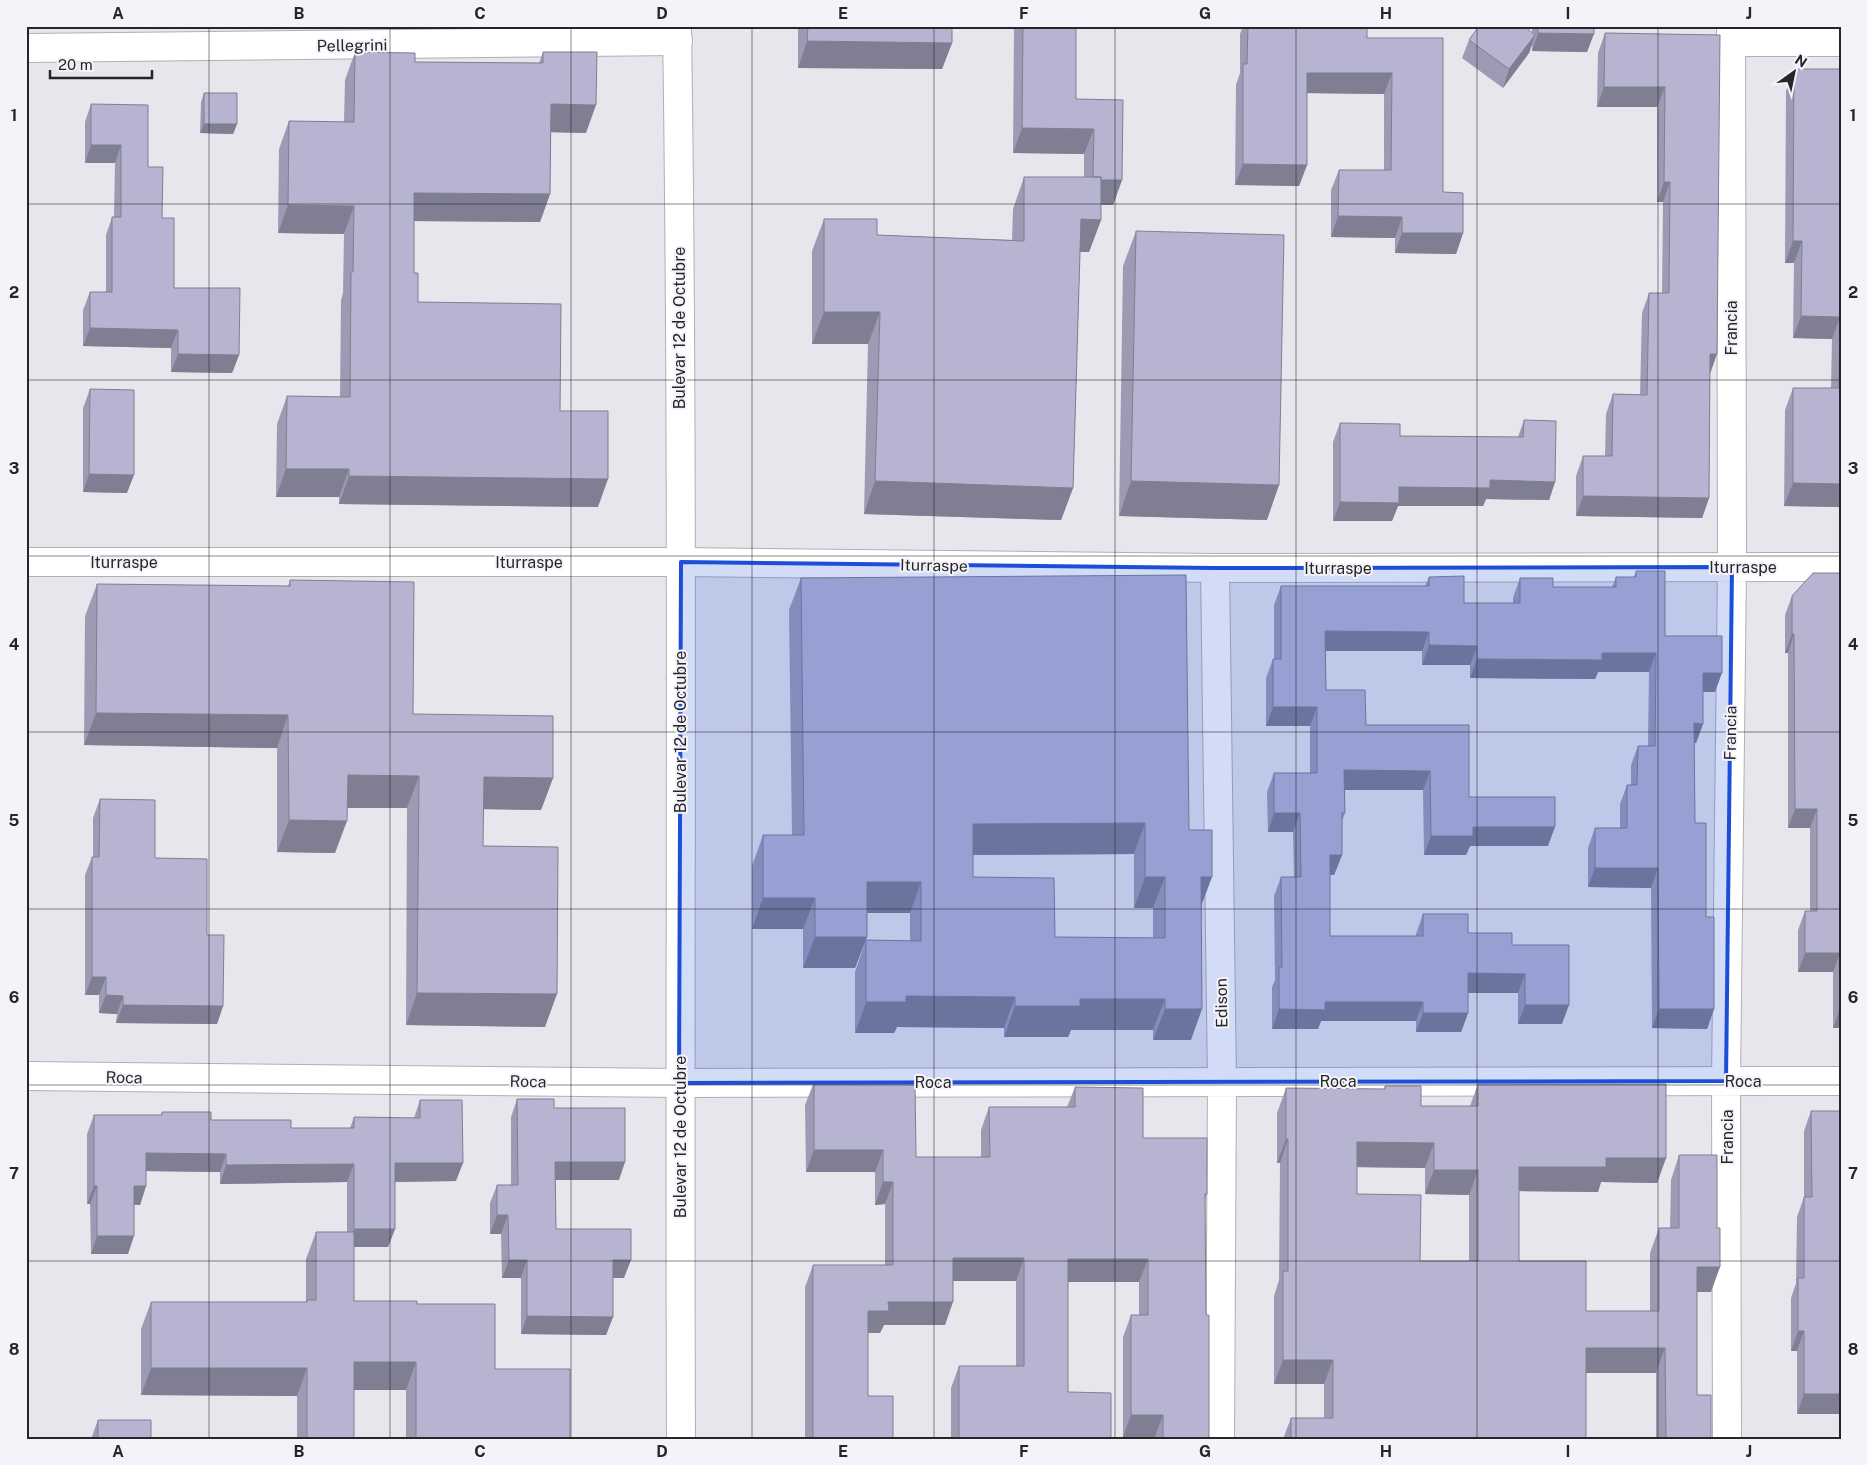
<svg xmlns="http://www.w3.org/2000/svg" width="1867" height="1465" viewBox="0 0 1867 1465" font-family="'Public Sans',sans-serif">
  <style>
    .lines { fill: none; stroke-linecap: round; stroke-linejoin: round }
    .minor-casing { stroke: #b0afb6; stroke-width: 30 }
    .highway-casing { stroke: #b0afb6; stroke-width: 30 }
    .minor { stroke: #fff; stroke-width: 28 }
    .highway { stroke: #fff; stroke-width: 28 }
    .wall { fill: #9d9bb4; fill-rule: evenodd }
    .shaded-wall { fill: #7f7e92 }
    .building { fill: #b6b4d1; stroke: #7f7e92; fill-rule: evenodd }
    .marked { fill: #1d4ed8; fill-opacity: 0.2; stroke: #1d4ed8; stroke-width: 4; stroke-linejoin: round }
    .grid { fill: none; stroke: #262629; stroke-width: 1; stroke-opacity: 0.55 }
    .labels { text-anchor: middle; stroke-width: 4; stroke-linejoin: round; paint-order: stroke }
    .street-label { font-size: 16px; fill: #262629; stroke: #f4f3fa }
    .neatline { fill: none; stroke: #262629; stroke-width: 2 }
    .grid-label { font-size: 16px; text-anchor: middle; font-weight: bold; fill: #262629 }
  </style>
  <rect width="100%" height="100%" fill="#e7e6ed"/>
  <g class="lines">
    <g class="minor-casing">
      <path id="minor" d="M 1731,42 L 1841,42
        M 26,48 L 678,41
        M 26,562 L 681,562 L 1215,568 L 1841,567
        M 1215,568 L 1222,1082 L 1220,1439
        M 26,1076 L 679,1083 L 1841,1081
        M 1727,1439 L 1726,1081 L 1732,567 L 1731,26"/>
    </g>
    <g class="highway-casing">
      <path id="highway" d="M 677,26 C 684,497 679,968 681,1439"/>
    </g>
    <use href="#minor" class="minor"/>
    <use href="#highway" class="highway"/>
  </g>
  <path class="wall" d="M 798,26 L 952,26 L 952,43 L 942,69 L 798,68 Z
    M 1014,26 L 1076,26 L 1076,99 L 1122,180 L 1113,205 L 1101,205 L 1101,220 L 1089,252 L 1080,252 L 1073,488 L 1061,520 L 864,514 L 868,344 L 812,344 L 812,251 L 824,219 L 877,235 L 1012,240 L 1013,209 L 1024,177 L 1084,177 L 1084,154 L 1013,153 Z
    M 1243,26 L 1367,26 L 1367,38 L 1443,38 L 1443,192 L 1463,233 L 1456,254 L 1395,253 L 1395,238 L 1331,237 L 1331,190 L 1339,170 L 1384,170 L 1384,94 L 1307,93 L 1307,165 L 1299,186 L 1235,185 L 1236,85 L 1240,73 L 1240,34 Z
    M 1532,26 L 1594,26 L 1587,52 L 1532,51 L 1532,45 L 1529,53 L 1503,88 L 1462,58 L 1469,40 L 1532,32 Z
    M 1605,33 L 1720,35 L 1710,373 L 1709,498 L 1702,518 L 1576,516 L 1576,476 L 1583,456 L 1605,456 L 1606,414 L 1613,394 L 1640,395 L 1642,313 L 1649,293 L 1662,293 L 1663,202 L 1657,202 L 1657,107 L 1597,107 L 1598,53 Z
    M 355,52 L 415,62 L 539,63 L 543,52 L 586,133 L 551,132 L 550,194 L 540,222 L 414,221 L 414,273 L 418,302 L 560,411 L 598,507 L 339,504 L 339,497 L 276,497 L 277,424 L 287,396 L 340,397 L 341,300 L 343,293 L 344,234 L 278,233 L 279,149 L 289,121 L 344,122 L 345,80 Z
    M 1794,69 L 1841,69 L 1841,507 L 1784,506 L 1785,410 L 1793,388 L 1831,388 L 1832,339 L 1793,338 L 1794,263 L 1785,263 L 1786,91 Z
    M 204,93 L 237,124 L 233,134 L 200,133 L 201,102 Z
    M 91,104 L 148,167 L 162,218 L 174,288 L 239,355 L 232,373 L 171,372 L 171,348 L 83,346 L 83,310 L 90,292 L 106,292 L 106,235 L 112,217 L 114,217 L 115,163 L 85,163 L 85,122 Z
    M 1136,231 L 1267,520 L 1119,516 L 1123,266 Z
    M 90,389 L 127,493 L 83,492 L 83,408 Z
    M 1524,420 L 1555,482 L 1549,500 L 1486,499 L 1483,506 L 1398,506 L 1392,521 L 1333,521 L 1333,442 L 1340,423 L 1400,436 L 1518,437 Z
    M 1636,571 L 1665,636 L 1715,692 L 1703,692 L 1703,724 L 1696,743 L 1694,743 L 1695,823 L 1706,917 L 1714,1009 L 1707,1029 L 1652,1028 L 1651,888 L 1588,887 L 1588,848 L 1595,828 L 1620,828 L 1620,804 L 1627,785 L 1631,785 L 1631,765 L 1638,746 L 1648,746 L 1649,672 L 1598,672 L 1595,679 L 1470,678 L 1470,665 L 1422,665 L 1422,651 L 1326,651 L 1326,690 L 1366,725 L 1469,797 L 1548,846 L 1470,846 L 1466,855 L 1424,855 L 1423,790 L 1344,790 L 1345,813 L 1342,821 L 1342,855 L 1334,875 L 1330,875 L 1330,936 L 1416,936 L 1416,934 L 1423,914 L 1468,933 L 1512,945 L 1562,1024 L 1518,1024 L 1518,993 L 1468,993 L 1468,1013 L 1461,1032 L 1416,1032 L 1416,1021 L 1321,1021 L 1318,1029 L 1272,1029 L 1272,987 L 1275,980 L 1274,896 L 1281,877 L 1294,877 L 1293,832 L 1268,832 L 1267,792 L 1274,773 L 1310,773 L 1310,726 L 1266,726 L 1266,678 L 1273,659 L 1274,659 L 1274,605 L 1281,586 L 1425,586 L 1429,577 L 1464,603 L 1513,603 L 1513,598 L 1520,578 L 1553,587 L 1612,587 L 1616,577 L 1634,577 Z
    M 1841,573 L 1841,1028 L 1833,1028 L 1833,972 L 1798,972 L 1798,930 L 1805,911 L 1810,911 L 1810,828 L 1788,828 L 1788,653 L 1785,653 L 1785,615 L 1792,596 Z
    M 801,578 L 1189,830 L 1202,905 L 1191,1040 L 1153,1040 L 1153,1030 L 1071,1030 L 1068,1037 L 1004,1037 L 1004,1028 L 897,1027 L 894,1033 L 855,1033 L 855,972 L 866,940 L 910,941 L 910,913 L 867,913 L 867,937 L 855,968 L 803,968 L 803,929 L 752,929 L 752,866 L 763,835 L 792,835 L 789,610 ZM 1134,854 L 1134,908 L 1153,908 L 1153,938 L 1055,937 L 973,877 L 973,855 Z
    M 290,580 L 413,714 L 553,778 L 541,810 L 483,809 L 483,846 L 545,1027 L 406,1025 L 407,808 L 347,808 L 335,853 L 277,852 L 277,748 L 84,745 L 85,616 L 97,584 L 288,586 Z
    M 100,799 L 155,858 L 207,935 L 223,1006 L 217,1024 L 116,1023 L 117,1014 L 99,1013 L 99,995 L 85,995 L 85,875 L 92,857 L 93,857 L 93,818 Z
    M 814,1082 L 916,1157 L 981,1157 L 981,1130 L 989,1107 L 1067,1107 L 1075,1087 L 1143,1138 L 1207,1194 L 1205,1200 L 1206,1315 L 1209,1439 L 1155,1439 L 1155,1437 L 1123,1437 L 1123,1337 L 1131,1315 L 1139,1315 L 1139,1282 L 1068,1282 L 1068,1392 L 1111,1439 L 951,1439 L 951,1388 L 959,1366 L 1016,1366 L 1016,1281 L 953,1281 L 945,1325 L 884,1325 L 880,1333 L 868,1333 L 868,1396 L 893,1439 L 805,1439 L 805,1287 L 813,1265 L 885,1265 L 885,1204 L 875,1205 L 875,1172 L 806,1172 L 805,1105 Z
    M 1478,1084 L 1666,1158 L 1657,1183 L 1601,1182 L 1598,1192 L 1519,1191 L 1519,1261 L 1586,1311 L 1650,1311 L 1650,1253 L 1659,1228 L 1670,1228 L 1671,1180 L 1679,1155 L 1711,1292 L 1697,1292 L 1697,1395 L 1711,1439 L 1656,1439 L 1656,1373 L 1586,1373 L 1586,1439 L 1283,1439 L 1291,1418 L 1324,1418 L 1324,1384 L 1274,1384 L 1274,1296 L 1279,1280 L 1280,1163 L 1277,1163 L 1277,1113 L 1286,1088 L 1384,1089 L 1385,1086 L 1421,1106 L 1470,1106 ZM 1357,1167 L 1425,1168 L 1425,1194 L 1469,1195 L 1469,1261 L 1420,1261 L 1357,1194 Z
    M 517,1099 L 554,1108 L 619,1180 L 555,1180 L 556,1229 L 624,1278 L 613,1278 L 613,1317 L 606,1335 L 521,1334 L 521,1278 L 502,1278 L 501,1234 L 490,1234 L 490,1203 L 497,1185 L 511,1185 L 511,1117 Z
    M 420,1100 L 456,1181 L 395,1182 L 395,1229 L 388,1247 L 354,1247 L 354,1301 L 417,1304 L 495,1369 L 570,1439 L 406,1439 L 406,1390 L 354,1390 L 354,1439 L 297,1439 L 297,1396 L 141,1395 L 141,1329 L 151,1302 L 306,1302 L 306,1259 L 316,1232 L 347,1232 L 347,1182 L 220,1184 L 220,1172 L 146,1171 L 146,1186 L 140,1205 L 134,1205 L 128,1254 L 91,1254 L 90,1204 L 87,1204 L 87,1134 L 94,1115 L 161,1115 L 162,1112 L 211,1120 L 291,1128 L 350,1128 L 354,1117 L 414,1118 Z
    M 1811,1111 L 1841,1414 L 1797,1414 L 1797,1351 L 1791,1351 L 1791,1298 L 1796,1283 L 1797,1217 L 1804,1197 L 1804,1131 Z
    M 98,1420 L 151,1439 L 91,1439 Z"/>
  <path class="shaded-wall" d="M 1538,33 L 1594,34 L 1587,52 L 1532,51 Z
    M 1535,35 L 1529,53 L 1503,88 L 1509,69 Z
    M 807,41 L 952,43 L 942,69 L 798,68 Z
    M 1307,73 L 1392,73 L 1384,94 L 1300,93 Z
    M 1604,87 L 1665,87 L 1657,107 L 1597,107 Z
    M 551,104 L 596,105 L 586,133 L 541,132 Z
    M 204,124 L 237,124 L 233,134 L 200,133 Z
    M 1022,128 L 1094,129 L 1084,154 L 1013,153 Z
    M 91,145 L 121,145 L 115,163 L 85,163 Z
    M 1243,164 L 1307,165 L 1299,186 L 1235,185 Z
    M 1093,180 L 1122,180 L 1113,205 L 1084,205 Z
    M 1664,182 L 1670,182 L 1663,202 L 1657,202 Z
    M 414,193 L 550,194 L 540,222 L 404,221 Z
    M 288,205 L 354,206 L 344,234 L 278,233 Z
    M 1338,216 L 1402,217 L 1395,238 L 1331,237 Z
    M 1081,219 L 1101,220 L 1089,252 L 1069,252 Z
    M 1402,233 L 1463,233 L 1456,254 L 1395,253 Z
    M 1793,241 L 1802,241 L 1794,263 L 1785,263 Z
    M 824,312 L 880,312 L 868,344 L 812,344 Z
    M 1801,316 L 1840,317 L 1832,339 L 1793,338 Z
    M 90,328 L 178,330 L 171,348 L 83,346 Z
    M 178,354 L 239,355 L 232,373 L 171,372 Z
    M 1710,354 L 1717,354 L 1710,374 Z
    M 286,469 L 349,469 L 339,497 L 276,497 Z
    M 89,474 L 134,475 L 127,493 L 83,492 Z
    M 349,476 L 608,479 L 598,507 L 339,504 Z
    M 1490,480 L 1555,482 L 1549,500 L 1486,499 L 1483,506 L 1398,506 L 1392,521 L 1333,521 L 1340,502 L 1399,487 Z
    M 875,481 L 1073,488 L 1061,520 L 864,514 Z
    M 1131,481 L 1279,485 L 1267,520 L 1119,516 Z
    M 1793,483 L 1841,484 L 1841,507 L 1784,506 Z
    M 1583,496 L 1709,498 L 1702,518 L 1576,516 Z
    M 1325,631 L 1429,632 L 1422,651 L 1318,651 Z
    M 1792,634 L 1794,634 L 1788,653 L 1785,653 Z
    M 1429,645 L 1477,646 L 1470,665 L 1422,665 Z
    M 1602,653 L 1656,653 L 1649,672 L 1598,672 L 1595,679 L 1470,678 L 1477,659 Z
    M 1703,673 L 1722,673 L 1715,692 L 1696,692 Z
    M 1273,707 L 1317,707 L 1310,726 L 1266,726 Z
    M 96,713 L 288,715 L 277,748 L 84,745 Z
    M 1694,723 L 1703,724 L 1696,743 L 1687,743 Z
    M 1344,770 L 1430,771 L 1423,790 L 1337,790 Z
    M 348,775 L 419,776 L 407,808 L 336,808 Z
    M 484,777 L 553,778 L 541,810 L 472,809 Z
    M 1795,809 L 1817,809 L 1810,828 L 1788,828 Z
    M 1274,813 L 1300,813 L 1293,832 L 1268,832 Z
    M 289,820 L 347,821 L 335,853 L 277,852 Z
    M 1145,823 L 1134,854 L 962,855 L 973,824 Z
    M 1473,827 L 1555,827 L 1548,846 L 1470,846 L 1466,855 L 1424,855 L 1431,836 Z
    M 1330,855 L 1342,855 L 1334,875 L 1323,875 Z
    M 1595,868 L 1658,868 L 1651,888 L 1588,887 Z
    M 1145,877 L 1165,877 L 1153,908 L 1134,908 Z
    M 1201,877 L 1212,877 L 1200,909 Z
    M 867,882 L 921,882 L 910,913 L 855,913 Z
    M 763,898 L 815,898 L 803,929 L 752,929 Z
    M 815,937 L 867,937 L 855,968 L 803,968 Z
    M 1805,953 L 1840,953 L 1833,972 L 1798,972 Z
    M 1468,973 L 1525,974 L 1518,993 L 1461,993 Z
    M 92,977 L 106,977 L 99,995 L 85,995 Z
    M 417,993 L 557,994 L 545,1027 L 406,1025 Z
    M 106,995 L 123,996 L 117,1014 L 99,1013 Z
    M 906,996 L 1015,997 L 1004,1028 L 897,1027 L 894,1033 L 855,1033 L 866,1002 Z
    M 1080,999 L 1165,999 L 1153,1030 L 1071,1030 L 1068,1037 L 1004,1037 L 1015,1006 Z
    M 1325,1002 L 1423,1002 L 1416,1021 L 1321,1021 L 1318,1029 L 1272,1029 L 1279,1009 Z
    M 123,1005 L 223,1006 L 217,1024 L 116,1023 Z
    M 1525,1005 L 1569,1005 L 1562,1024 L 1518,1024 Z
    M 1165,1009 L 1202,1009 L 1191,1040 L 1153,1040 Z
    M 1659,1009 L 1714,1009 L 1707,1029 L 1652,1028 Z
    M 1840,1009 L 1841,1009 L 1841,1028 L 1833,1028 Z
    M 1423,1013 L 1468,1013 L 1461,1032 L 1416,1032 Z
    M 1286,1139 L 1288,1139 L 1280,1163 L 1277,1163 Z
    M 1357,1142 L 1434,1143 L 1425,1168 L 1348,1167 Z
    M 814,1150 L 883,1150 L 875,1172 L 806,1172 Z
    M 146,1153 L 226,1154 L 220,1172 L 140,1171 Z
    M 1606,1158 L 1666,1158 L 1657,1183 L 1601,1182 L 1598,1192 L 1510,1191 L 1519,1167 Z
    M 555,1162 L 625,1162 L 619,1180 L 548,1180 Z
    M 395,1163 L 463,1163 L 456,1181 L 388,1182 Z
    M 354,1164 L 347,1182 L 220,1184 L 226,1165 Z
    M 1434,1170 L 1478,1170 L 1469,1195 L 1425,1194 Z
    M 883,1182 L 893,1182 L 885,1204 L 875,1205 Z
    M 94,1186 L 97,1186 L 90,1204 L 87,1204 Z
    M 134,1186 L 146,1186 L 140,1205 L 127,1204 Z
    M 497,1215 L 508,1215 L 501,1234 L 490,1234 Z
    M 354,1229 L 395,1229 L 388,1247 L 347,1247 Z
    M 97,1236 L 134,1236 L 128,1254 L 91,1254 Z
    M 953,1258 L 1024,1258 L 1016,1281 L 945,1281 Z
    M 1068,1259 L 1148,1259 L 1139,1282 L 1060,1282 Z
    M 509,1260 L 527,1260 L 521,1278 L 502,1278 Z
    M 613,1260 L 631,1260 L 624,1278 L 607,1278 Z
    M 1697,1267 L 1720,1267 L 1711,1292 L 1688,1292 Z
    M 888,1302 L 953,1302 L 945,1325 L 884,1325 L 880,1333 L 860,1333 L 868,1311 Z
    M 527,1316 L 613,1317 L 606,1335 L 521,1334 Z
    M 1798,1331 L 1804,1331 L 1797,1351 L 1791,1351 Z
    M 1586,1348 L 1665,1348 L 1656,1373 L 1577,1373 Z
    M 1283,1360 L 1333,1360 L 1324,1384 L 1274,1384 Z
    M 354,1362 L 416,1362 L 406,1390 L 344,1390 Z
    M 151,1368 L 307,1368 L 297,1396 L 141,1395 Z
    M 1804,1394 L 1841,1394 L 1841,1414 L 1797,1414 Z
    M 1131,1415 L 1163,1415 L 1155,1437 L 1123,1437 Z"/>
  <path class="building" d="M 808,26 L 952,26 L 952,43 L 807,41 Z
    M 1023,26 L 1076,26 L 1076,99 L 1123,100 L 1122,180 L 1101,180 L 1101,177 L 1093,177 L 1094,129 L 1022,128 Z
    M 1248,26 L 1367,26 L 1367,38 L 1443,38 L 1443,192 L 1463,193 L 1463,233 L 1402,233 L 1402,217 L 1338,216 L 1339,170 L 1391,170 L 1392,73 L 1307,73 L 1307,165 L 1243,164 L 1243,64 L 1247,64 Z
    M 1479,26 L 1524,26 L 1535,35 L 1509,69 L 1469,40 Z
    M 1538,26 L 1594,26 L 1594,34 L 1538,33 Z
    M 1605,33 L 1720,35 L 1717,354 L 1710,354 L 1709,498 L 1583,496 L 1583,456 L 1612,456 L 1613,394 L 1647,395 L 1649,293 L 1669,293 L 1670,182 L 1664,182 L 1665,87 L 1604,87 Z
    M 355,52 L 415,53 L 415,62 L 543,63 L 543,52 L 597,52 L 596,105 L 551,104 L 550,194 L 414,193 L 414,273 L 418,273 L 418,302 L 561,304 L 560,411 L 608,411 L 608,479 L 349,476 L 349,469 L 286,469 L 287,396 L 350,397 L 351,272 L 353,272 L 354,206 L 288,205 L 289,121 L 354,122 Z
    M 1794,69 L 1841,69 L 1841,316 L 1840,317 L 1801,316 L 1802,241 L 1793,241 Z
    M 204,93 L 237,93 L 237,124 L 204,124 Z
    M 91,104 L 148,105 L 148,167 L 163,167 L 162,218 L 174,218 L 174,288 L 240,288 L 239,355 L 178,354 L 178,330 L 90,328 L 90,292 L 112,292 L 112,217 L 121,217 L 121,145 L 91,145 Z
    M 1024,177 L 1101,177 L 1101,220 L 1081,219 L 1073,488 L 875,481 L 880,312 L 824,312 L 824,219 L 877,219 L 877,235 L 1024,241 Z
    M 1136,231 L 1284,235 L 1279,485 L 1131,481 Z
    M 1840,316 L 1841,316 L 1841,484 L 1793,483 L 1793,388 L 1839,388 Z
    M 90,389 L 134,390 L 134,475 L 89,474 Z
    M 1524,420 L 1556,421 L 1555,482 L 1490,480 L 1490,488 L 1399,487 L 1399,503 L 1340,502 L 1340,423 L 1400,424 L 1400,436 L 1523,437 Z
    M 1636,571 L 1665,571 L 1665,636 L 1722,636 L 1722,673 L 1703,673 L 1703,724 L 1694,723 L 1695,823 L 1706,823 L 1706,917 L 1714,917 L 1714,1009 L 1659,1009 L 1658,868 L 1595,868 L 1595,828 L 1627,828 L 1627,785 L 1637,785 L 1638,746 L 1655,746 L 1656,653 L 1602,653 L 1602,660 L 1477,659 L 1477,646 L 1429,645 L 1429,632 L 1325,631 L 1326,690 L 1365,690 L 1366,725 L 1469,725 L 1469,797 L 1555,797 L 1555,827 L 1473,827 L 1473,836 L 1431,836 L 1430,771 L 1344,770 L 1345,813 L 1342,813 L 1342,855 L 1330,855 L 1330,936 L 1423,936 L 1423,914 L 1468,914 L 1468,933 L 1512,933 L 1512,945 L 1569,945 L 1569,1005 L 1525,1005 L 1525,974 L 1468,973 L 1468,1013 L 1423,1013 L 1423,1002 L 1325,1002 L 1325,1010 L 1279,1009 L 1279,967 L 1282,967 L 1281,877 L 1301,877 L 1300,813 L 1274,813 L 1274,773 L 1317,773 L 1317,707 L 1273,707 L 1273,659 L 1281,659 L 1281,586 L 1429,586 L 1429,577 L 1464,576 L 1464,603 L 1520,603 L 1520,578 L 1553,578 L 1553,587 L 1616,587 L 1616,577 L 1636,577 Z
    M 1813,573 L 1841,573 L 1841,1009 L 1840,1009 L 1840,953 L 1805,953 L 1805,911 L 1817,911 L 1817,809 L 1795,809 L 1794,634 L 1792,634 L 1792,596 Z
    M 1186,575 L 1189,830 L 1212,830 L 1212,877 L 1201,877 L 1202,1009 L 1165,1009 L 1165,999 L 1080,999 L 1080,1006 L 1015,1006 L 1015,997 L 906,996 L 906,1002 L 866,1002 L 866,940 L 921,941 L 921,882 L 867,882 L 867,937 L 815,937 L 815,898 L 763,898 L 763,835 L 804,835 L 801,578 ZM 1145,823 L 1145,877 L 1165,877 L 1165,938 L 1055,937 L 1054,878 L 973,877 L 973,824 Z
    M 290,580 L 414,582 L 413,714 L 553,716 L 553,778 L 484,777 L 483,846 L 558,847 L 557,994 L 417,993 L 419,776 L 348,775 L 347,821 L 289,820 L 288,715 L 96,713 L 97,584 L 290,586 Z
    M 100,799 L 155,800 L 155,858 L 207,859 L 207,935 L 224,935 L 223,1006 L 123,1005 L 123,996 L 106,995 L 106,977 L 92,977 L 92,857 L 99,857 Z
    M 814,1082 L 915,1082 L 916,1157 L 990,1157 L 989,1107 L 1075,1107 L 1075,1087 L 1143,1088 L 1143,1138 L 1207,1138 L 1207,1194 L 1205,1194 L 1206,1315 L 1209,1315 L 1209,1439 L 1163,1439 L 1163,1415 L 1131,1415 L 1131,1315 L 1148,1315 L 1148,1259 L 1068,1259 L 1068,1392 L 1111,1393 L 1111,1439 L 959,1439 L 959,1366 L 1024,1366 L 1024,1258 L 953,1258 L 953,1302 L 888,1302 L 889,1311 L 868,1311 L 868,1396 L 893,1396 L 893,1439 L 813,1439 L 813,1265 L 893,1265 L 893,1182 L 883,1182 L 883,1150 L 814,1150 Z
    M 1478,1084 L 1666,1084 L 1666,1158 L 1606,1158 L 1606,1167 L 1519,1167 L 1519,1261 L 1586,1261 L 1586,1311 L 1659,1311 L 1659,1228 L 1679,1228 L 1679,1155 L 1717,1155 L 1717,1228 L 1720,1228 L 1720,1267 L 1697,1267 L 1697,1395 L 1711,1395 L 1711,1439 L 1666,1439 L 1665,1348 L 1586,1348 L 1586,1439 L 1291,1439 L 1291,1418 L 1333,1418 L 1333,1360 L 1283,1360 L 1283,1271 L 1288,1271 L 1288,1139 L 1286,1139 L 1286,1088 L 1385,1089 L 1385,1086 L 1421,1086 L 1421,1106 L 1478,1106 ZM 1357,1142 L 1434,1143 L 1434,1170 L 1478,1170 L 1478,1261 L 1420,1261 L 1421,1195 L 1357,1194 Z
    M 517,1099 L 554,1099 L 554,1108 L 625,1108 L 625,1162 L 555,1162 L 556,1229 L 631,1229 L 631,1260 L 613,1260 L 613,1317 L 527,1316 L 527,1260 L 509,1260 L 508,1215 L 497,1215 L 497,1185 L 518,1185 Z
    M 420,1100 L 462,1100 L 463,1163 L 395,1163 L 395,1229 L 354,1229 L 354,1164 L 226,1165 L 226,1154 L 146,1153 L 146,1186 L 134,1186 L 134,1236 L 97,1236 L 97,1186 L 94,1186 L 94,1115 L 162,1115 L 162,1112 L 211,1112 L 211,1120 L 291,1120 L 291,1128 L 354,1128 L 354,1117 L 420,1118 Z
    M 1811,1111 L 1841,1111 L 1841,1394 L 1804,1394 L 1804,1331 L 1798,1331 L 1798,1278 L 1804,1278 L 1804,1197 L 1812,1197 Z
    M 316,1232 L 354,1232 L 354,1301 L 417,1301 L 417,1304 L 495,1304 L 495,1369 L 570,1369 L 570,1439 L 416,1439 L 416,1362 L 354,1362 L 354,1439 L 307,1439 L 307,1368 L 151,1368 L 151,1302 L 307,1302 L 307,1300 L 316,1300 Z
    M 98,1420 L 151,1420 L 151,1439 L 98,1439 Z"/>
  <path class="marked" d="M 681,562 L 1215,568 L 1732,567 L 1726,1081 L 679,1083 Z"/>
  <path class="grid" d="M 209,26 L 209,1439M 390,26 L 390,1439M 571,26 L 571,1439M 752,26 L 752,1439M 934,26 L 934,1439M 1115,26 L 1115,1439M 1296,26 L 1296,1439M 1477,26 L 1477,1439M 1658,26 L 1658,1439M 26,204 L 1841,204M 26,380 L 1841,380M 26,556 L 1841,556M 26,732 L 1841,732M 26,909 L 1841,909M 26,1085 L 1841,1085M 26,1261 L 1841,1261"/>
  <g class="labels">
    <g class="street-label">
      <text transform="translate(352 45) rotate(-1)" y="6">Pellegrini</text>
      <text transform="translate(679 328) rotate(-90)" y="6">Bulevar 12 de Octubre</text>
      <text transform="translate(1731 328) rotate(-90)" y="6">Francia</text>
      <text x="124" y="568">Iturraspe</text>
      <text x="529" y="568">Iturraspe</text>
      <text transform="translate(934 565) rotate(1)" y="6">Iturraspe</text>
      <text x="1743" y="573">Iturraspe</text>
      <text x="1338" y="574">Iturraspe</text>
      <text transform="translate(680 732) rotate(-90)" y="6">Bulevar 12 de Octubre</text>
      <text transform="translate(1730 733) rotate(-89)" y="6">Francia</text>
      <text transform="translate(1221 1003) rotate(-91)" y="6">Edison</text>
      <text transform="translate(124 1077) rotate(1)" y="6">Roca</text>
      <text transform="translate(528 1081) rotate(1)" y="6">Roca</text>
      <text x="1338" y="1087">Roca</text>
      <text x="1743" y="1087">Roca</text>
      <text x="933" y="1088">Roca</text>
      <text transform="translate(680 1137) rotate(-90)" y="6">Bulevar 12 de Octubre</text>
      <text transform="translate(1727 1137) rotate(-90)" y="6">Francia</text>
    </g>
  </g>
  <rect width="1867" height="1465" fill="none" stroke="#f4f3fa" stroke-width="55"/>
  <g transform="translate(1794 72) rotate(33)" stroke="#f4f3fa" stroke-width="4" paint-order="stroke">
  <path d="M0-4L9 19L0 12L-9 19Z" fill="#262629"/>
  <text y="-8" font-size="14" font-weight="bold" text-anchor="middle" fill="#262629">N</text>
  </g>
  <path d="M50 70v8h102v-8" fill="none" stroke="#262629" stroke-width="2.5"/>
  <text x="58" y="70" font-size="15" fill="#262629" stroke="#f4f3fa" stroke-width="4" paint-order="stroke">20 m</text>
  <rect x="28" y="28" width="1812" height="1410" class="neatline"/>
  <g class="grid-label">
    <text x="118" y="19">A</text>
    <text x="299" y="19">B</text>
    <text x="480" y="19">C</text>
    <text x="662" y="19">D</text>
    <text x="843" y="19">E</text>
    <text x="1024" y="19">F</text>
    <text x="1205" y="19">G</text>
    <text x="1386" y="19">H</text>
    <text x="1568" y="19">I</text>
    <text x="1749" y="19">J</text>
    <text x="14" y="121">1</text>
    <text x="1853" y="121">1</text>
    <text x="14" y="298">2</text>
    <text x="1853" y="298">2</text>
    <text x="14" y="474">3</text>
    <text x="1853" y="474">3</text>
    <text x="14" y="650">4</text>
    <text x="1853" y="650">4</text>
    <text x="14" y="826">5</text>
    <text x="1853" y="826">5</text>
    <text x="14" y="1003">6</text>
    <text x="1853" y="1003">6</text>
    <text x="14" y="1179">7</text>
    <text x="1853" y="1179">7</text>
    <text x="14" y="1355">8</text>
    <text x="1853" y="1355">8</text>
    <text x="118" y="1457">A</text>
    <text x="299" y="1457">B</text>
    <text x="480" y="1457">C</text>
    <text x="662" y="1457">D</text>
    <text x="843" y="1457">E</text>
    <text x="1024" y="1457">F</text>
    <text x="1205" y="1457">G</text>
    <text x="1386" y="1457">H</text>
    <text x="1568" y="1457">I</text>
    <text x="1749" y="1457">J</text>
  </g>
</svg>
